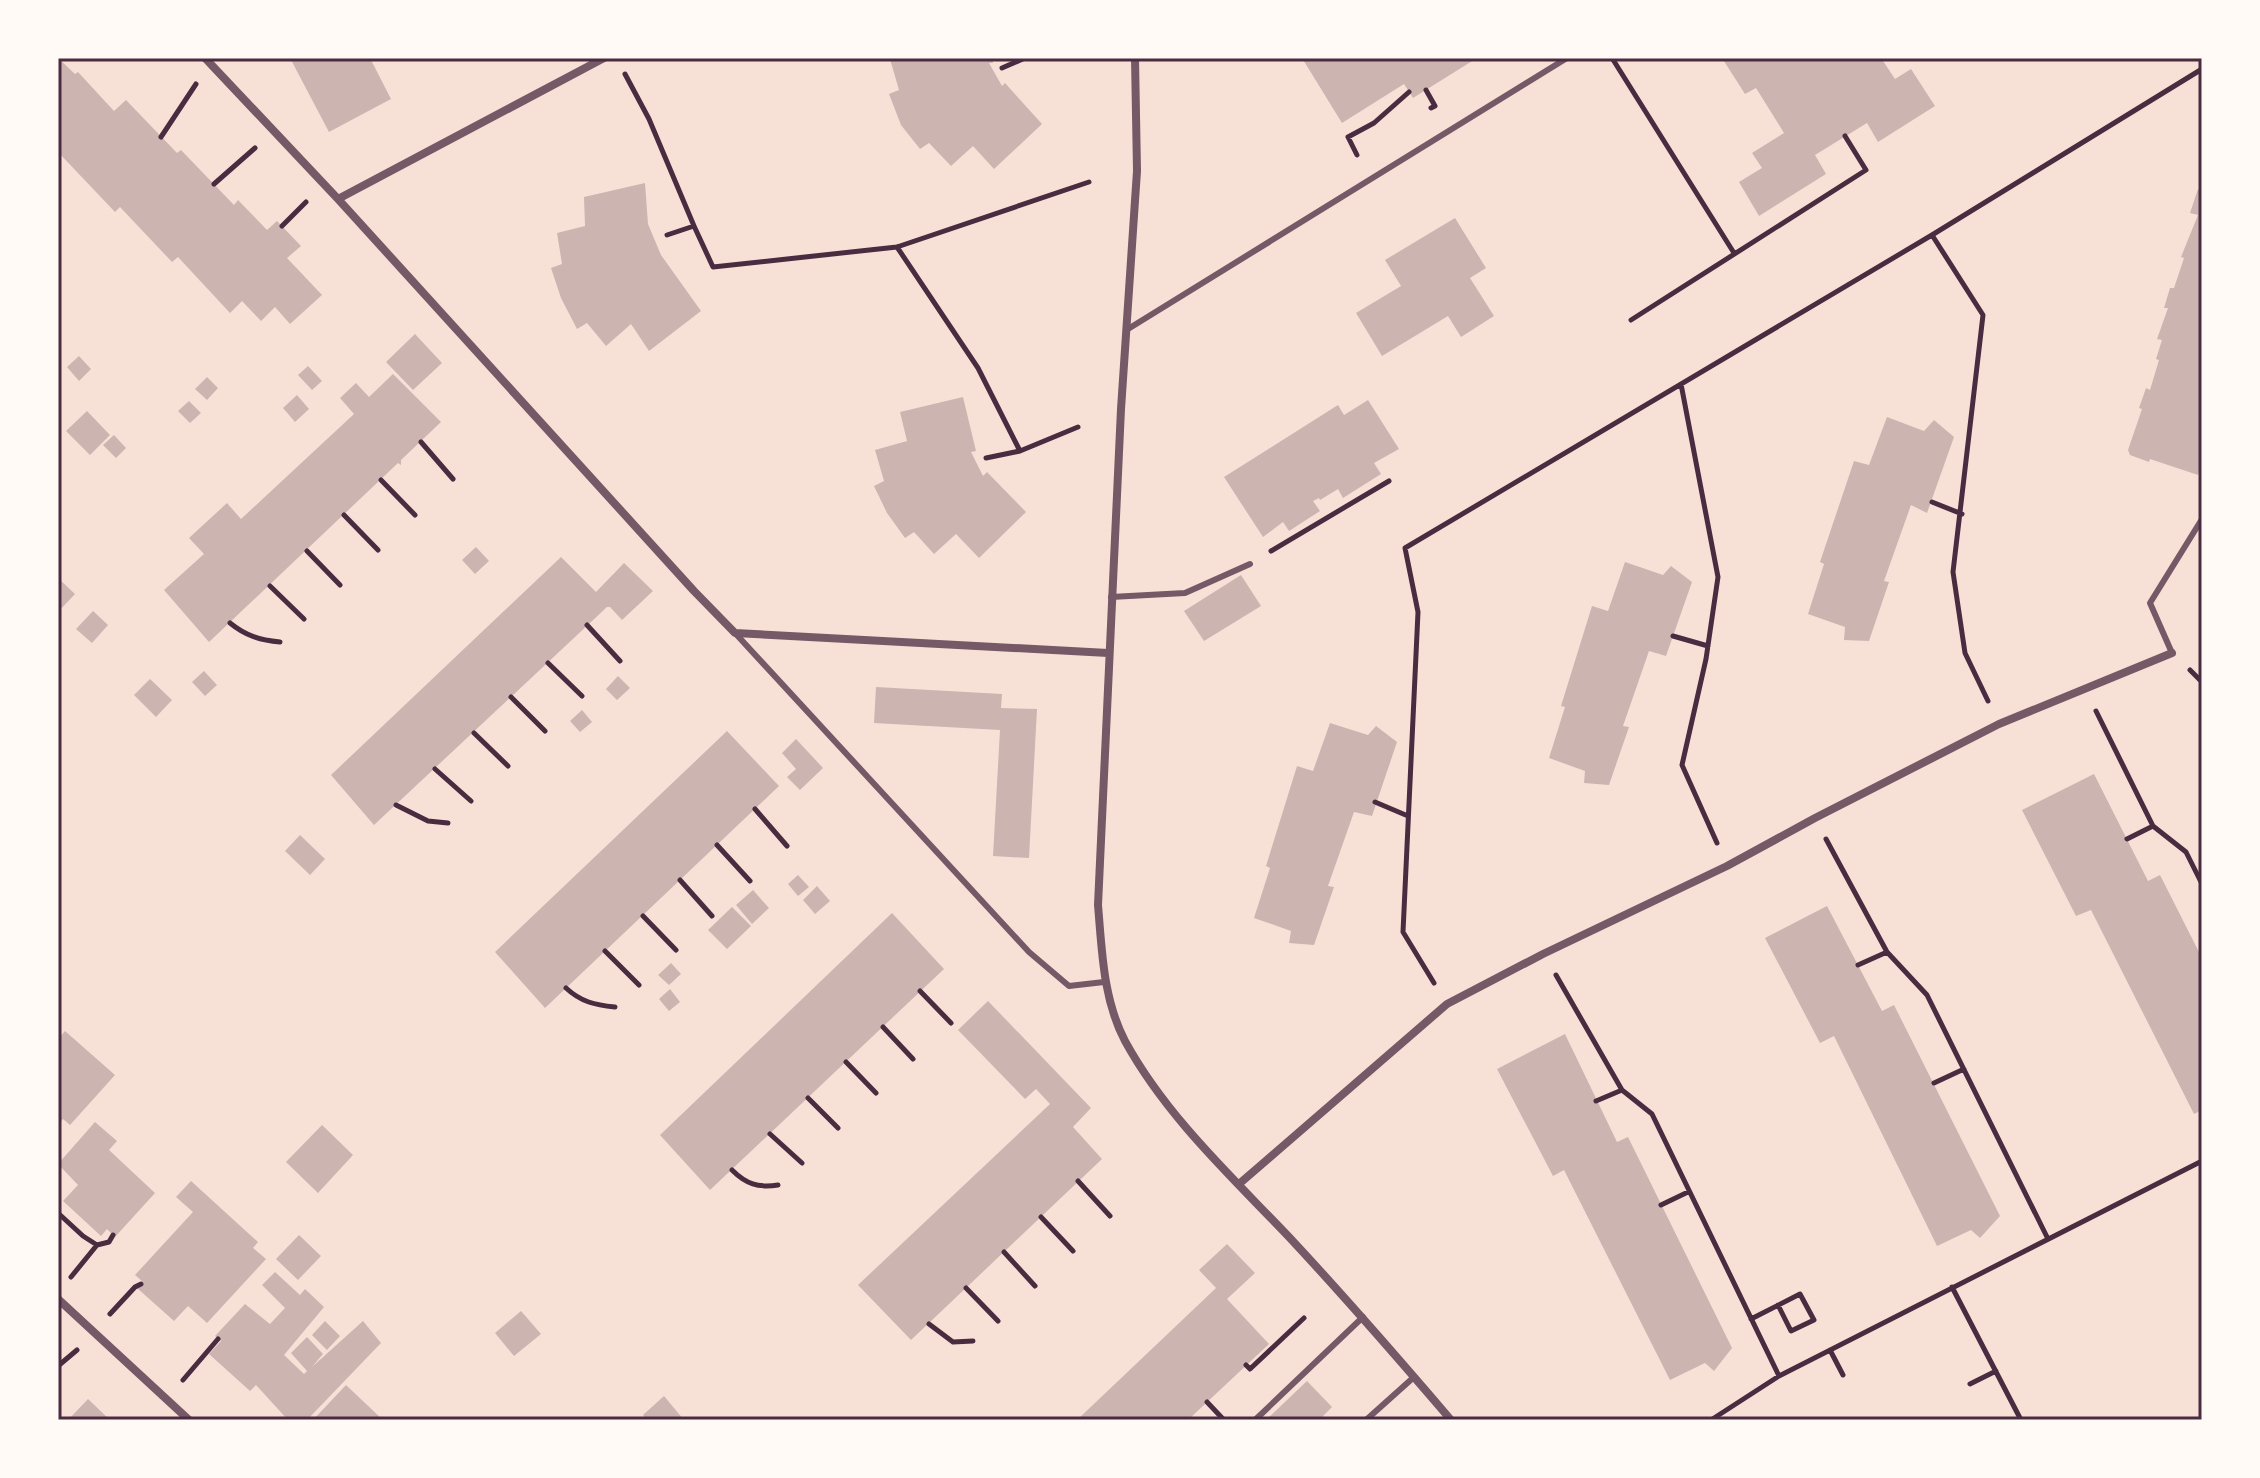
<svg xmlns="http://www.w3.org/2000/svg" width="2260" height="1478" viewBox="0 0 2260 1478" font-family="'Public Sans',sans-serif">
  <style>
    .building { fill: #ccb4b1 }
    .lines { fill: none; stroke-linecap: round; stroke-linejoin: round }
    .path { stroke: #4a2c40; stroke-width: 5 }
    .service { stroke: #755966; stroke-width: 6 }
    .minor { stroke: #755966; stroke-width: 8 }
    .neatline { fill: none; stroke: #4a2c40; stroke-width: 3 }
  </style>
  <rect width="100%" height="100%" fill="#f7e1d7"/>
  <path class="building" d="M 58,58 L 75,74 L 78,72 L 114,111 L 126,100 L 177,153 L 181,150 L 234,205 L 238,200 L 267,230 L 277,221 L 301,246 L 287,258 L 322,295 L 290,324 L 275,307 L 261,321 L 242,301 L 230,313 L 178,257 L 172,262 L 120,207 L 115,212 L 58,152 Z
    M 290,58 L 370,58 L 391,99 L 329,132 Z
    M 894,58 L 992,58 L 993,63 L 989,63 L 1002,86 L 1005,83 L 1042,124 L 994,169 L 973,146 L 951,166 L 929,143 L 920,149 L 901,125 L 889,94 L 899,90 L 890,59 Z
    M 1302,58 L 1477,58 L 1413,98 L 1404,84 L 1342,123 Z
    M 1722,58 L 1881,58 L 1895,79 L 1911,69 L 1935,106 L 1878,142 L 1867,123 L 1815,155 L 1826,174 L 1759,216 L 1739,182 L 1762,168 L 1752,153 L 1784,133 L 1756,88 L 1745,94 Z
    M 645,183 L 648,224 L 661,255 L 701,311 L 649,351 L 631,324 L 606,346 L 587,323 L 577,329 L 561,298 L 551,268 L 562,264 L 557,233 L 585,226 L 584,197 Z
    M 2198,189 L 2202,190 L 2202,463 L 2198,475 L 2150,459 L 2149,462 L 2130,455 L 2128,450 L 2142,409 L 2139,408 L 2146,388 L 2150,390 L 2159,360 L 2156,359 L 2162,340 L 2157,339 L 2168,308 L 2164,308 L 2170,288 L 2174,288 L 2184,258 L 2181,257 L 2198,215 L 2190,213 Z
    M 1455,218 L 1486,268 L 1470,278 L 1494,316 L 1461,337 L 1448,316 L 1382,356 L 1356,313 L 1401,286 L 1385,260 Z
    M 415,334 L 442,363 L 413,390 L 386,362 Z
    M 79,356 L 91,369 L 79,381 L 67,367 Z
    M 308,366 L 322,381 L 312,390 L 298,375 Z
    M 393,374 L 441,422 L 401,460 L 401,465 L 398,463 L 209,642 L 164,590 L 204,554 L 189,538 L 227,503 L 241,519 L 354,414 L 340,398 L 356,383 L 369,397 Z
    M 207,377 L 218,388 L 207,400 L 195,389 Z
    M 297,395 L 309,409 L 295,422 L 283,408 Z
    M 963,397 L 976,451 L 971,452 L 983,476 L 987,472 L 1026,512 L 979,558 L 956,534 L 934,554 L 914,532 L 905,538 L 887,513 L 874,486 L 884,481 L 875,450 L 907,441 L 900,412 Z
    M 1368,400 L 1399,449 L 1374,463 L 1381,474 L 1343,498 L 1338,489 L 1320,500 L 1319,498 L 1313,501 L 1320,511 L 1289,531 L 1283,522 L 1263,537 L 1224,477 L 1338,405 L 1344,415 Z
    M 189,401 L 201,413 L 190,423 L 178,411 Z
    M 87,411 L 110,435 L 90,455 L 66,431 Z
    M 1887,417 L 1924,431 L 1934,420 L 1954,437 L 1927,513 L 1911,505 L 1884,581 L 1889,582 L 1869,641 L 1844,640 L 1845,627 L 1808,614 L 1824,564 L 1820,562 L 1854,461 L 1869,465 Z
    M 114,435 L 126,448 L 116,458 L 103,445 Z
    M 476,547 L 489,561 L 475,574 L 462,560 Z
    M 561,557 L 596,592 L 624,563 L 653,591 L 622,620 L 610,607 L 607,607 L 374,825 L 331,775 Z
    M 1625,562 L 1663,575 L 1671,566 L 1692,582 L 1666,656 L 1649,651 L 1623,726 L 1629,727 L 1609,785 L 1584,783 L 1585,771 L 1549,758 L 1565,707 L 1561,706 L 1592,606 L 1608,611 Z
    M 1241,575 L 1261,606 L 1204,641 L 1184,611 Z
    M 58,578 L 75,594 L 58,612 Z
    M 93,611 L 108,625 L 92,643 L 76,629 Z
    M 204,671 L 217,685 L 205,696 L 192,682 Z
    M 618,676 L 630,688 L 617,700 L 606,689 Z
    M 150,679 L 172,700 L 156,717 L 134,695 Z
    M 876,687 L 1002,694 L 1001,708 L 1037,709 L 1029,858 L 993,856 L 1000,730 L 874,723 Z
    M 582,710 L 592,722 L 580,732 L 570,721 Z
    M 1330,723 L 1368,735 L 1376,726 L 1397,742 L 1372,816 L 1354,812 L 1328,886 L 1334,887 L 1314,945 L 1289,943 L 1291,931 L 1254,918 L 1270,868 L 1266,866 L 1297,766 L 1313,771 Z
    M 727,731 L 779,786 L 545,1008 L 495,952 Z
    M 796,739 L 823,768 L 800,790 L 787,777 L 796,769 L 782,753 Z
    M 2094,774 L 2148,881 L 2160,875 L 2202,958 L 2202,1110 L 2194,1114 L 2091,910 L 2076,916 L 2022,810 Z
    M 300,835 L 325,859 L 310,875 L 285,851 Z
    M 798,875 L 809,887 L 798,896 L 788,884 Z
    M 817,886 L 830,901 L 815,914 L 803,900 Z
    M 753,890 L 769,908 L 752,924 L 736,905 Z
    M 1827,906 L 1882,1011 L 1894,1005 L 2000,1216 L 1980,1238 L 1971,1230 L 1937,1246 L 1834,1036 L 1820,1043 L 1765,938 Z
    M 732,907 L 751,926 L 727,949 L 708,930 Z
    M 892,913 L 944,969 L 710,1190 L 660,1135 Z
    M 671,963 L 681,974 L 669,985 L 658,975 Z
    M 670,989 L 680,1002 L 669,1011 L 659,999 Z
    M 988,1001 L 1091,1108 L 1073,1127 L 1102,1159 L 911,1340 L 858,1285 L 1050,1104 L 1036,1089 L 1025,1099 L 958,1030 Z
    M 65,1031 L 115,1075 L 70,1125 L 63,1119 L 58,1125 L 58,1039 Z
    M 1565,1034 L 1617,1142 L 1628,1137 L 1732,1348 L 1714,1371 L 1705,1363 L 1670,1380 L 1564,1170 L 1553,1176 L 1497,1069 Z
    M 95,1122 L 117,1141 L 109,1150 L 155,1193 L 115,1237 L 107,1229 L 101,1236 L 63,1201 L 78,1185 L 58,1164 Z
    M 322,1125 L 353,1155 L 318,1193 L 286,1162 Z
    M 191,1181 L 258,1242 L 253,1248 L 266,1259 L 207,1323 L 188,1306 L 174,1321 L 137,1288 L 143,1282 L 135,1275 L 193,1212 L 176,1197 Z
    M 299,1235 L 321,1256 L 298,1280 L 276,1259 Z
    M 1227,1244 L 1255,1273 L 1227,1299 L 1269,1344 L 1188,1420 L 1077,1420 L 1216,1288 L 1199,1270 Z
    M 275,1272 L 300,1295 L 305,1289 L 324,1307 L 284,1355 L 304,1374 L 307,1371 L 291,1353 L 307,1337 L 323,1354 L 312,1367 L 363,1321 L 381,1343 L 307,1420 L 288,1420 L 256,1385 L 250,1391 L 209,1354 L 221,1341 L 215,1336 L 245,1304 L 270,1324 L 285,1308 L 262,1285 Z
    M 521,1311 L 541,1334 L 514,1356 L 495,1333 Z
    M 325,1321 L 340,1336 L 327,1350 L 312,1335 Z
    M 1307,1381 L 1332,1407 L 1319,1420 L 1266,1420 Z
    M 346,1385 L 383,1420 L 313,1420 Z
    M 664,1396 L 684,1420 L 647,1420 L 643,1415 Z
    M 88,1399 L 110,1420 L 68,1420 Z"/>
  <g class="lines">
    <path class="path" d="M 1612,58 L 1734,253
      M 1002,68 L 1025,58
      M 625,74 L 649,119 L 694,226
      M 1426,90 L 1435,106 L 1431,108
      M 161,137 L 196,84
      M 1357,155 L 1348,137 L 1374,123 L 1409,92
      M 214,184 L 255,148
      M 282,226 L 306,202
      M 667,235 L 694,226 L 713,267 L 897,247 L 1089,182
      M 1932,235 L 1983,315 L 1953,572 L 1965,653 L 1988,701
      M 897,247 L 978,368 L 1020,451
      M 1631,320 L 1866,170 L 1845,136
      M 1681,384 L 1718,577 L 1706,659 L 1682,765 L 1717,843
      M 421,442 L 453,479
      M 986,458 L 1020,451 L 1078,427
      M 381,480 L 415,515
      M 1932,502 L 1962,514
      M 344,515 L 378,550
      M 307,551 L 340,585
      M 1271,551 L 1389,481
      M 270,586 L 304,619
      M 230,623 C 246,636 260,640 280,642
      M 587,625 L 620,661
      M 1673,636 L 1708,646
      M 548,663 L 582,696
      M 2190,670 L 2202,682
      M 511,697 L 545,731
      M 2096,711 L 2153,826 L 2186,852 L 2202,884
      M 474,733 L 508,766
      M 435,769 L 471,801
      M 1375,802 L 1408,816
      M 396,805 L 428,821 L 448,823
      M 755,809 L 787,846
      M 1826,839 L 1887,952 L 1927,995 L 2048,1239
      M 2127,839 L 2153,826
      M 717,845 L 750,881
      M 680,880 L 712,916
      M 643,916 L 676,950
      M 605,951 L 639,985
      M 1858,965 L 1887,952
      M 1556,975 L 1622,1090 L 1652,1114 L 1779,1376
      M 1434,983 L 1403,932 L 1418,612 L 1405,548 L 1932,235 L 2202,69
      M 566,988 C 581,1002 595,1005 615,1007
      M 920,991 L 951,1023
      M 883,1027 L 913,1059
      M 846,1062 L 876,1093
      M 1934,1083 L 1964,1069
      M 808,1098 L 838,1128
      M 1596,1101 L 1622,1090
      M 770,1134 L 802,1163
      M 732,1170 C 746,1184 758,1188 778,1185
      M 1078,1181 L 1110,1216
      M 1661,1205 L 1688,1192
      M 58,1213 L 83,1236 L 97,1245
      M 1041,1217 L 1073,1251
      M 1004,1252 L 1035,1286
      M 71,1277 L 97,1245 L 109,1242 L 113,1235
      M 1952,1287 L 2021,1420
      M 966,1288 L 998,1321
      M 110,1314 L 135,1287 L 141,1284
      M 1751,1319 L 1800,1294 L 1814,1320 L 1791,1331 L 1778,1305
      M 929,1324 L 953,1342 L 973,1341
      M 1830,1350 L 1843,1375
      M 1246,1365 L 1250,1369 L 1304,1318
      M 58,1366 L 77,1350
      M 183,1380 L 218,1339
      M 1970,1384 L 1996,1371
      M 1207,1402 L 1224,1420
      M 1711,1420 L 1779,1376 L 2202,1161"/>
    <path class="service" d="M 1128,329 L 1567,58
      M 1111,597 L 1185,593 L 1250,564
      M 735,633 L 1029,952 L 1069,986 L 1104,982
      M 2172,653 L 2150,603 L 2202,519
      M 1255,1420 L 1363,1317
      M 1366,1420 L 1414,1377"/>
    <path class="minor" d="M 205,58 L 338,199 L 694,591 L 735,633 L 1108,653
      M 1135,58 L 1137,171 L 1121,409 L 1098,905 C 1102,951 1103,999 1125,1041 C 1166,1116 1231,1176 1289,1237 C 1345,1297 1398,1358 1451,1420
      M 338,199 L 604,58
      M 1239,1184 L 1447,1004 L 1543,954 L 1727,866 L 1815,818 L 1999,724 L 2172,653
      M 58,1299 L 189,1420"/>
  </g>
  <rect width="2260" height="1478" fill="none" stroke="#fffaf5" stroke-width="120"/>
  <rect x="60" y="60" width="2140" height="1358" class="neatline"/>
</svg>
